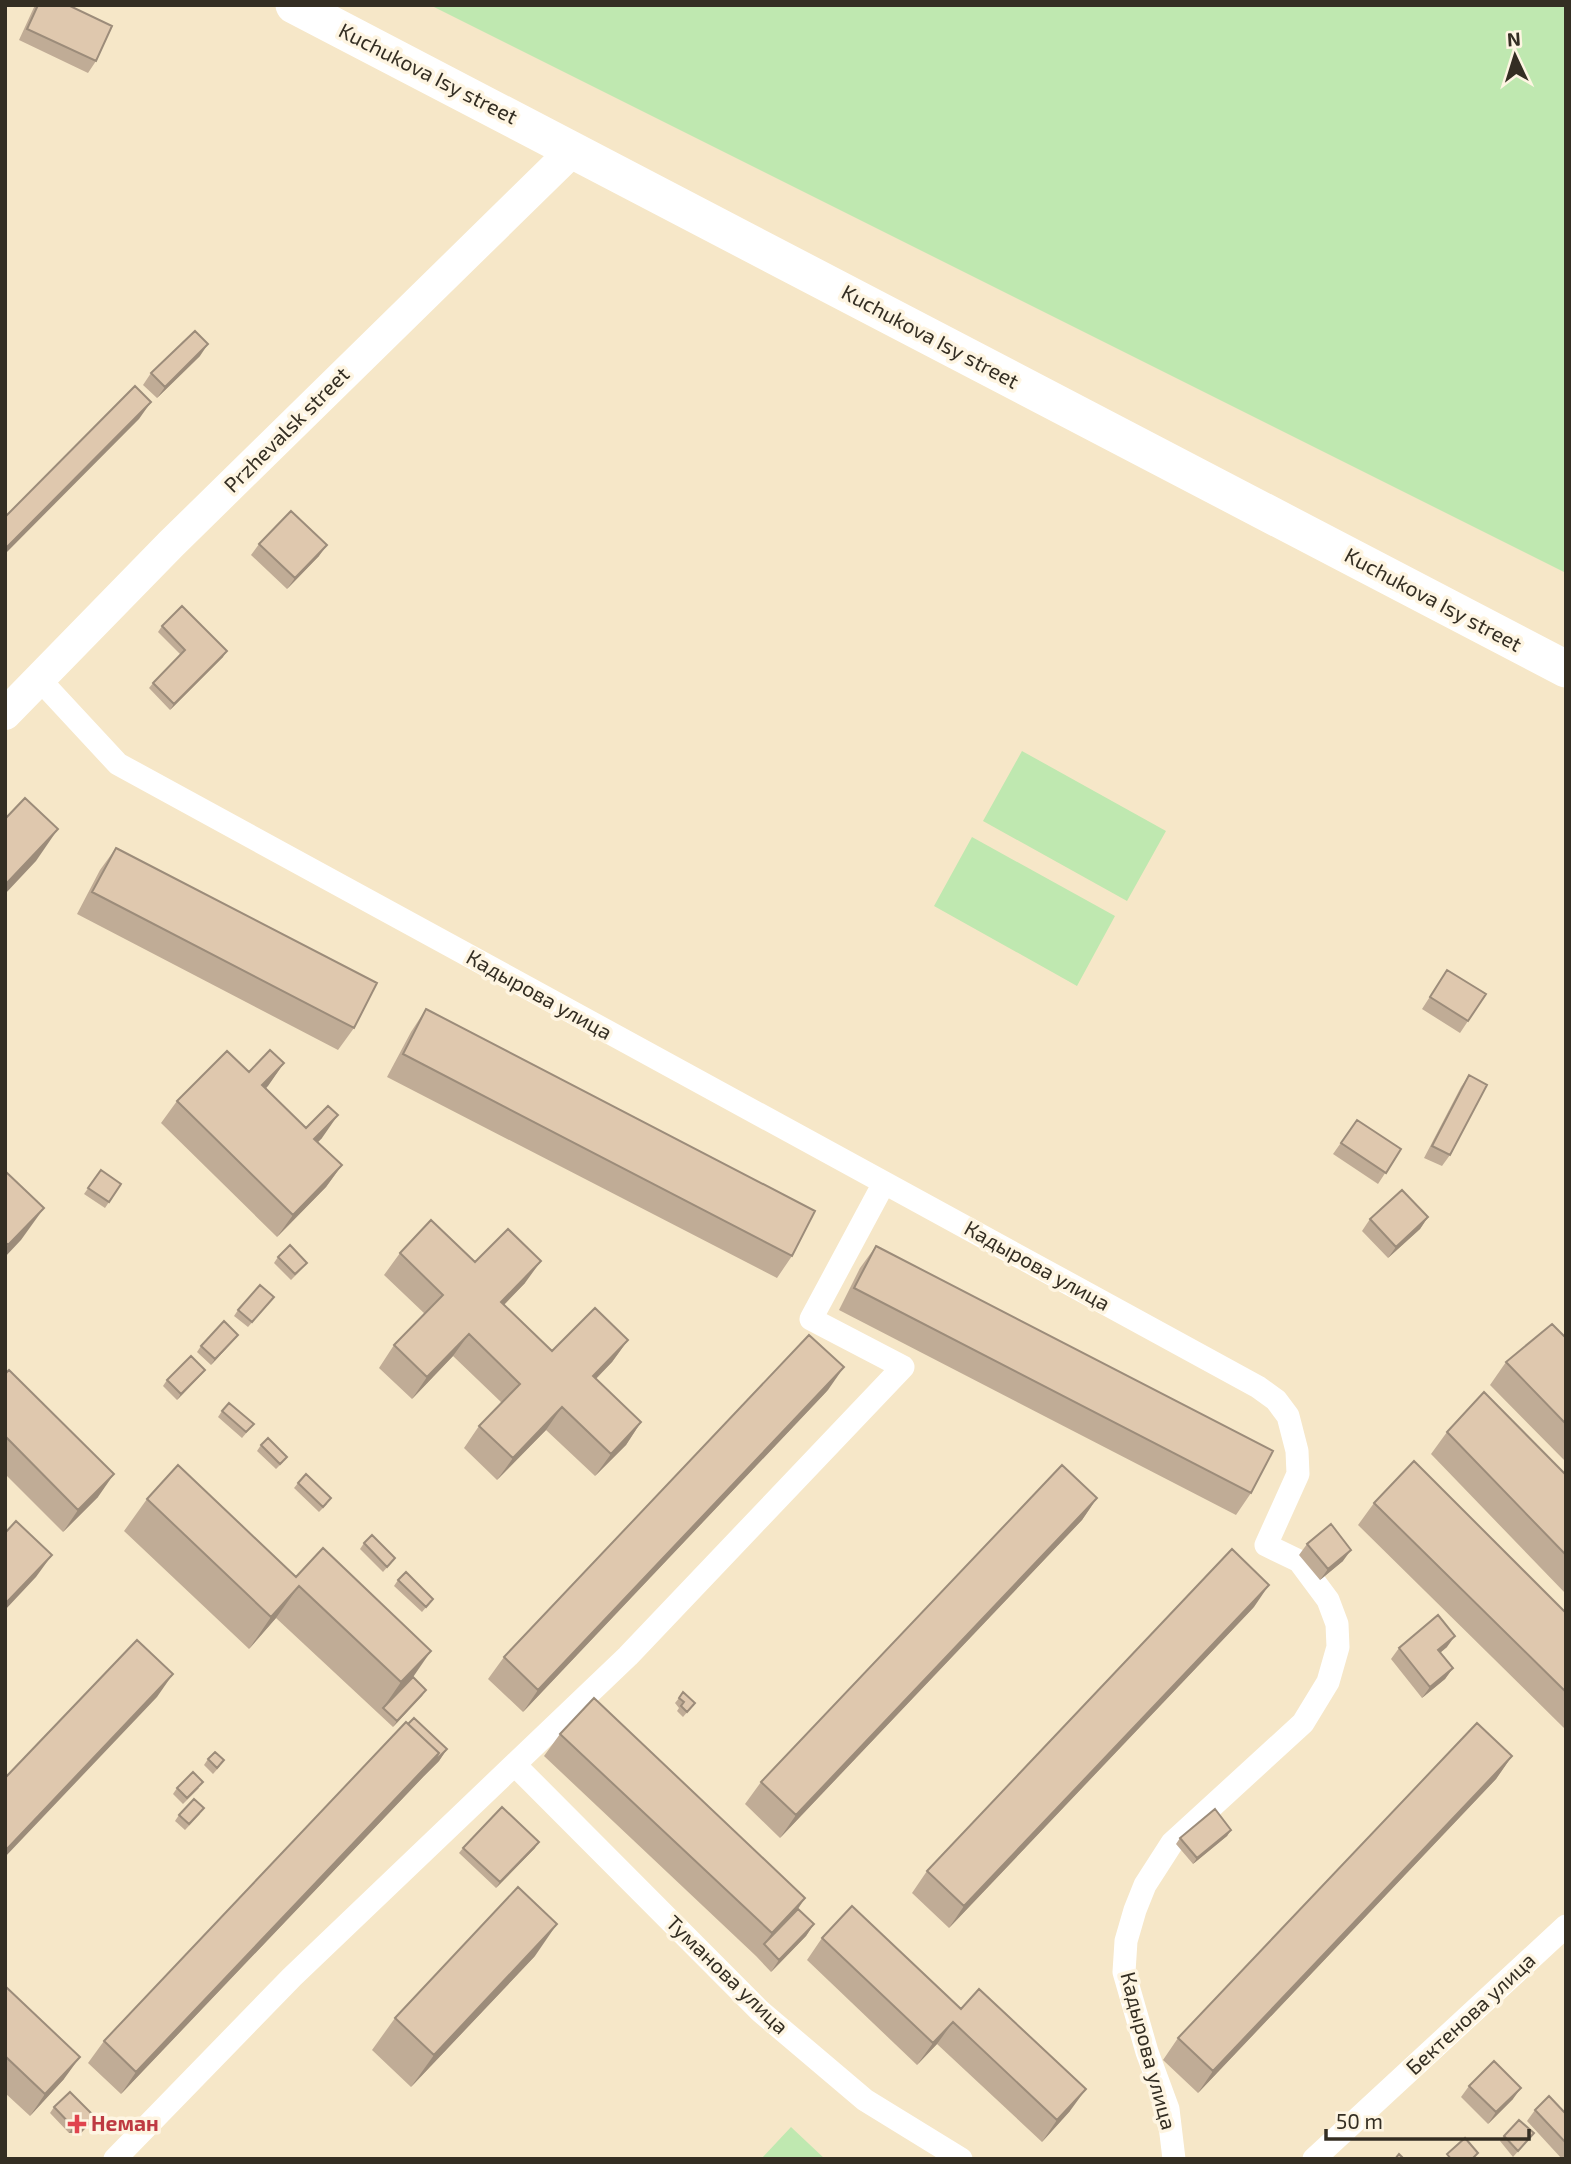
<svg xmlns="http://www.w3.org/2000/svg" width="1571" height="2164" viewBox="0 0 1571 2164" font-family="'Exo 2',sans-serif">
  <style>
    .green { fill: #bfe8b0 }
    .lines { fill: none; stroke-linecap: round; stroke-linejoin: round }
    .street { stroke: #fff; stroke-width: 23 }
    .secondary { stroke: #fff; stroke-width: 32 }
    .primary { stroke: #fff; stroke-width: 37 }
    .wall { fill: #c0ac96 }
    .shaded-wall { fill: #9c8c7a }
    .building { fill: #dfc8ae; stroke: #9c8c7a; stroke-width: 2 }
    .health-dot { fill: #e0444e; stroke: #fef5e2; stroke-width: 2.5 }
    .labels { text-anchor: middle; stroke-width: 7; stroke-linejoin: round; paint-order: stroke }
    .street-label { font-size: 21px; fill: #342e23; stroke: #fef5e2 }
    .health-label { font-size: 21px; font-weight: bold; fill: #be3a42; stroke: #fef5e2; text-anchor: start }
  </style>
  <rect width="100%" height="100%" fill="#f6e7c8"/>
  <path class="green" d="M 430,5 L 1566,5 L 1566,573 Z
    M 1022,751 L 1166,831 L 1127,901 L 983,821 Z
    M 972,837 L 1115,916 L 1077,986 L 934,906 Z
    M 791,2127 L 825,2159 L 761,2159 Z"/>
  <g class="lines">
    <path class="street" d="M 40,680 L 118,764 L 1258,1387 L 1276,1400 L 1288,1416 L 1297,1451 L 1298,1474 L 1266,1545 L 1299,1561 L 1328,1600 L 1337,1624 L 1338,1647 L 1328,1682 L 1303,1723 L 1172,1843 L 1145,1885 L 1135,1910 L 1126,1941 L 1124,1972 L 1147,2052 L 1168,2109 L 1174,2159
      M 515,1765 L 760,2011 L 865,2100 L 961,2159
      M 115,2159 L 292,1977 L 628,1656 L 903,1367 L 811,1319 L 884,1183
      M 1314,2159 L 1566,1926"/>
    <path class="secondary" d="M 5,714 L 171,544 L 573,150"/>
    <path class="primary" d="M 294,5 L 1566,669"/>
  </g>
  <path class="wall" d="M 35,5 L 68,5 L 96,61 L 88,73 L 19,40 Z
    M 200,356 L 157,398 L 143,385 L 151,373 Z
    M 259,544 L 319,556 L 287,589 L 251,555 Z
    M 162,626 L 223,657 L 170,710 L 149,688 L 153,683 L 181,655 L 158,632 Z
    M 116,848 L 354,1028 L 338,1050 L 77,914 L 100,870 Z
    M 1447,970 L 1468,1021 L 1460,1033 L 1422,1009 Z
    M 426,1009 L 792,1256 L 777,1278 L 387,1077 L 411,1032 Z
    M 284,1063 L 266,1088 L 306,1128 L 322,1138 L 318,1142 L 342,1165 L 326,1187 L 277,1237 L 161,1123 L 177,1101 L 249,1072 Z
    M 1469,1075 L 1450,1155 L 1442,1166 L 1424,1158 L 1461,1087 Z
    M 1357,1120 L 1401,1149 L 1378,1184 L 1333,1154 Z
    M 101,1170 L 121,1184 L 105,1208 L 84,1194 Z
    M 1428,1217 L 1420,1229 L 1388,1258 L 1362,1231 L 1370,1219 Z
    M 876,1246 L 1251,1493 L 1236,1515 L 839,1310 L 860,1268 Z
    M 400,1253 L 475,1262 L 525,1283 L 504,1305 L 552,1351 L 628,1340 L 612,1362 L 596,1379 L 641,1422 L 626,1445 L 595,1476 L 546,1430 L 497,1480 L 464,1448 L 479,1426 L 502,1403 L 453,1356 L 412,1399 L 379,1368 L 394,1345 L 425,1314 L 384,1275 Z
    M 278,1257 L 307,1263 L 303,1268 L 291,1280 L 274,1263 Z
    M 270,1302 L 248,1327 L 234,1316 L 238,1310 Z
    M 1566,1338 L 1566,1462 L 1490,1385 L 1506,1362 Z
    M 234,1340 L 211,1365 L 197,1352 L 201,1346 Z
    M 205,1370 L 201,1375 L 177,1400 L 163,1386 L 167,1380 Z
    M 5,1374 L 98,1497 L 63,1532 L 5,1474 Z
    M 828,1390 L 523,1712 L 488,1679 L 504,1657 Z
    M 222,1411 L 254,1424 L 242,1438 L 218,1417 Z
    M 1447,1432 L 1566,1475 L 1566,1594 L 1431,1454 Z
    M 261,1445 L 283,1462 L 276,1469 L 257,1451 Z
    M 298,1483 L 327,1504 L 319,1512 L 294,1488 Z
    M 1097,1498 L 1082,1520 L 780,1838 L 745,1804 L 761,1782 Z
    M 147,1499 L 296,1577 L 413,1677 L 426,1690 L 393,1727 L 276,1618 L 249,1649 L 124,1531 Z
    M 1374,1503 L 1566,1613 L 1566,1730 L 1358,1525 Z
    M 364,1543 L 395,1558 L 383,1572 L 360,1549 Z
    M 1307,1544 L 1343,1561 L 1320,1580 L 1299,1555 Z
    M 398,1580 L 433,1599 L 422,1612 L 394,1586 Z
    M 1254,1607 L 949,1928 L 912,1893 L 927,1871 Z
    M 1447,1647 L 1440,1653 L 1453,1668 L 1445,1679 L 1422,1698 L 1391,1659 L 1399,1648 Z
    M 679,1698 L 695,1703 L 683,1717 L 677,1711 L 679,1708 L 675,1703 Z
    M 560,1734 L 805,1898 L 798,1909 L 814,1924 L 806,1936 L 771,1972 L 756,1956 L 544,1756 Z
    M 447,1749 L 439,1761 L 424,1776 L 121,2094 L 88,2063 L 104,2041 Z
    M 1512,1756 L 1496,1779 L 1198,2093 L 1163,2060 L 1178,2038 Z
    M 208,1759 L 220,1766 L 213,1774 L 204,1765 Z
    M 177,1788 L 199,1788 L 183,1804 L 173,1794 Z
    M 200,1814 L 185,1830 L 175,1821 L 179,1815 Z
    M 1231,1830 L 1227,1836 L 1193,1864 L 1176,1844 L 1180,1838 Z
    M 463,1848 L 535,1848 L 496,1888 L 459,1853 Z
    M 852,1906 L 1070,2111 L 1042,2142 L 937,2044 L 917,2065 L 807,1960 L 822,1938 Z
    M 535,1956 L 411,2087 L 372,2050 L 395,2018 Z
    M 5,1986 L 64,2079 L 30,2116 L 5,2093 Z
    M 1469,2086 L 1513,2099 L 1488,2124 L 1461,2097 Z
    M 54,2107 L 91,2123 L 81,2133 L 69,2133 L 50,2113 Z
    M 1535,2110 L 1566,2114 L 1566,2159 L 1562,2159 L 1527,2121 Z
    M 1534,2133 L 1513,2157 L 1500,2141 L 1504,2136 Z"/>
  <path class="shaded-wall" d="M 208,344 L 200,356 L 157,398 L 165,387 Z
    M 151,402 L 139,419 L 5,554 L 5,549 Z
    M 327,545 L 319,556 L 287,589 L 295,578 Z
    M 227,651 L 223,657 L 170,710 L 174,704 Z
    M 58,829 L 36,861 L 5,894 L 5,885 Z
    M 284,1063 L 268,1086 L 247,1107 L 262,1085 Z
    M 338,1115 L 322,1138 L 299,1161 L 314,1139 Z
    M 342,1165 L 326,1187 L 277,1237 L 293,1215 Z
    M 44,1208 L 21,1240 L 5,1257 L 5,1249 L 8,1245 Z
    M 1428,1217 L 1420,1229 L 1388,1258 L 1396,1247 Z
    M 541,1261 L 525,1283 L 485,1324 L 501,1302 Z
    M 469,1334 L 453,1356 L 412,1399 L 427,1377 Z
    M 238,1335 L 234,1340 L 211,1365 L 215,1359 Z
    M 628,1340 L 612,1362 L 577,1398 L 593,1376 Z
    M 844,1367 L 828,1390 L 523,1712 L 538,1690 Z
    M 205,1370 L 201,1375 L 177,1400 L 181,1394 Z
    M 562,1407 L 546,1430 L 497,1480 L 513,1458 Z
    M 641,1422 L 626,1445 L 595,1476 L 611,1454 Z
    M 114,1474 L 98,1497 L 63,1532 L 78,1510 Z
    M 1097,1498 L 1082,1520 L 780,1838 L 796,1815 Z
    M 1351,1550 L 1343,1561 L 1320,1580 L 1328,1569 Z
    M 52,1555 L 36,1577 L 5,1610 L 5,1604 Z
    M 1269,1585 L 1254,1607 L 949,1928 L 964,1906 Z
    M 299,1586 L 276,1618 L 249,1649 L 271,1617 Z
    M 1455,1636 L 1447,1647 L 1430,1661 L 1438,1650 Z
    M 431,1651 L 409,1683 L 383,1708 L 401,1682 Z
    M 1453,1668 L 1445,1679 L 1422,1698 L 1430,1687 Z
    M 173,1674 L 157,1697 L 5,1857 L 5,1851 Z
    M 426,1690 L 422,1696 L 393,1727 L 397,1721 Z
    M 447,1749 L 439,1761 L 424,1776 L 121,2094 L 136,2072 L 439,1753 Z
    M 1512,1756 L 1496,1779 L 1198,2093 L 1213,2071 Z
    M 1231,1830 L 1227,1836 L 1193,1864 L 1197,1858 Z
    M 539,1842 L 535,1848 L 496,1888 L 500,1882 Z
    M 805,1898 L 790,1920 L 764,1944 L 772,1933 Z
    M 557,1924 L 535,1956 L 411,2087 L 434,2055 Z
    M 814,1924 L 806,1936 L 771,1972 L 779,1960 Z
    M 953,2022 L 937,2044 L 917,2065 L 933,2043 Z
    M 80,2057 L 64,2079 L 30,2116 L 45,2094 Z
    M 1521,2088 L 1513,2099 L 1488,2124 L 1496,2112 Z
    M 1086,2089 L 1070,2111 L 1042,2142 L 1057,2120 Z
    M 95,2117 L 81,2133 L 69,2133 L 73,2127 Z"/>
  <path class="building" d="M 38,5 L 68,5 L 112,26 L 96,61 L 27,29 Z
    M 195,331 L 208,344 L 165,387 L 151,373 Z
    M 135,386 L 151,402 L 5,549 L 5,517 Z
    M 291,511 L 327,545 L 295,578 L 259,544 Z
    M 182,606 L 227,651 L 174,704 L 153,683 L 185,650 L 162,626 Z
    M 25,798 L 58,829 L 5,885 L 5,819 Z
    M 116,848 L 377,983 L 354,1028 L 92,892 Z
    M 1447,970 L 1486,994 L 1468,1021 L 1430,997 Z
    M 426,1009 L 815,1211 L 792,1256 L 403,1054 Z
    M 270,1050 L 284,1063 L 262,1085 L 306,1128 L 328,1106 L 338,1115 L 314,1139 L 342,1165 L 293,1215 L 177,1101 L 227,1051 L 249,1072 Z
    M 1469,1075 L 1487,1085 L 1450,1155 L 1432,1146 Z
    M 1357,1120 L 1401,1149 L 1386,1173 L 1341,1143 Z
    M 101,1170 L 121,1184 L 109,1202 L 88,1188 Z
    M 5,1171 L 44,1208 L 8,1245 L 5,1242 Z
    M 1402,1190 L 1428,1217 L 1396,1247 L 1370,1219 Z
    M 431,1220 L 475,1262 L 508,1229 L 541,1261 L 501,1302 L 552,1351 L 595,1308 L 628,1340 L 593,1376 L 641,1422 L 611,1454 L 562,1407 L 513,1458 L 479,1426 L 520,1384 L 469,1334 L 427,1377 L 394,1345 L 443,1295 L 400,1253 Z
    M 290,1245 L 307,1263 L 295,1274 L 278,1257 Z
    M 876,1246 L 1273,1451 L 1251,1493 L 854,1288 Z
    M 260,1285 L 274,1297 L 252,1322 L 238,1310 Z
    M 224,1321 L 238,1335 L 215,1359 L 201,1346 Z
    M 1552,1324 L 1566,1338 L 1566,1424 L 1506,1362 Z
    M 809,1335 L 844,1367 L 538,1690 L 504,1657 Z
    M 191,1356 L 205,1370 L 181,1394 L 167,1380 Z
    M 9,1370 L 114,1474 L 78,1510 L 5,1436 L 5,1374 Z
    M 1484,1392 L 1566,1475 L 1566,1555 L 1447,1432 Z
    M 229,1403 L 254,1424 L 246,1432 L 222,1411 Z
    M 268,1438 L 287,1457 L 280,1464 L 261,1445 Z
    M 1414,1461 L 1566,1613 L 1566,1692 L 1374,1503 Z
    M 178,1465 L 296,1577 L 323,1548 L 431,1651 L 401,1682 L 299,1586 L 271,1617 L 147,1499 Z
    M 1062,1465 L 1097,1498 L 796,1815 L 761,1782 Z
    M 306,1474 L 331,1498 L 323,1507 L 298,1483 Z
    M 16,1521 L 52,1555 L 5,1604 L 5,1533 Z
    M 1331,1524 L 1351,1550 L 1328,1569 L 1307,1544 Z
    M 372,1535 L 395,1558 L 387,1567 L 364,1543 Z
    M 1232,1549 L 1269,1585 L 964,1906 L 927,1871 Z
    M 406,1572 L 433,1599 L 426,1607 L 398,1580 Z
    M 1438,1615 L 1455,1636 L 1438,1650 L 1453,1668 L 1430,1687 L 1399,1648 Z
    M 137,1640 L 173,1674 L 5,1851 L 5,1778 Z
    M 413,1677 L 426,1690 L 397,1721 L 383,1708 Z
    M 683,1692 L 695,1703 L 687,1712 L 681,1706 L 684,1702 L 679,1698 Z
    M 594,1698 L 805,1898 L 772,1933 L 560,1734 Z
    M 414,1718 L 447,1749 L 432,1764 L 439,1753 L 408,1724 Z
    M 406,1722 L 439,1753 L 136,2072 L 104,2041 Z
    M 1477,1723 L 1512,1756 L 1213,2071 L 1178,2038 Z
    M 215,1752 L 224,1760 L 217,1768 L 208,1759 Z
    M 193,1772 L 203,1782 L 187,1798 L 177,1788 Z
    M 194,1799 L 204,1808 L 189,1824 L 179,1815 Z
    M 502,1807 L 539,1842 L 500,1882 L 463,1848 Z
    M 1215,1809 L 1231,1830 L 1197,1858 L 1180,1838 Z
    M 518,1887 L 557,1924 L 434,2055 L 395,2018 Z
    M 852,1906 L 961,2009 L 979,1989 L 1086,2089 L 1057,2120 L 953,2022 L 933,2043 L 822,1938 Z
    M 798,1909 L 814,1924 L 779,1960 L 764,1944 Z
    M 5,1986 L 80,2057 L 45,2094 L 5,2056 Z
    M 1494,2061 L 1521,2088 L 1496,2112 L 1469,2086 Z
    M 70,2092 L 95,2117 L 85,2127 L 73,2127 L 54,2107 Z
    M 1549,2096 L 1566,2114 L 1566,2143 L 1535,2110 Z
    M 1519,2120 L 1534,2133 L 1518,2151 L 1504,2136 Z
    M 1465,2138 L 1478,2153 L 1472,2159 L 1451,2159 L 1447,2154 Z
    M 1399,2154 L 1404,2159 L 1395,2159 Z"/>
  <path class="health-dot" d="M73.5 2113.5h7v7h7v7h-7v7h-7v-7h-7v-7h7z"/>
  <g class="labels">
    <g class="street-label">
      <text transform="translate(428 74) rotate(27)" y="7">Kuchukova Isy street</text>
      <text transform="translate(930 337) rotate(28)" y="7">Kuchukova Isy street</text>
      <text transform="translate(287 430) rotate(-45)" y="7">Przhevalsk street</text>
      <text transform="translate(1433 600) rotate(28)" y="7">Kuchukova Isy street</text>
      <text transform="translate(539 995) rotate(29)" y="7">Кадырова улица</text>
      <text transform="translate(1037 1266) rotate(29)" y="7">Кадырова улица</text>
      <text transform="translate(727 1975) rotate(44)" y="7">Туманова улица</text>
      <text transform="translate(1471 2014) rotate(-43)" y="7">Бектенова улица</text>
      <text transform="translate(1148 2051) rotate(75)" y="7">Кадырова улица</text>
    </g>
    <g class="health-label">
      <text x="91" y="2131">Неман</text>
    </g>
  </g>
  <rect width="1571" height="2164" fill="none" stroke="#342e23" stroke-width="14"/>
  <g transform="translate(1515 56) rotate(356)" stroke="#fef5e2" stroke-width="5" paint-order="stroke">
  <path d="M0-5L12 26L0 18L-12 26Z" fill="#342e23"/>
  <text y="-10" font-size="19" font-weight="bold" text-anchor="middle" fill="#342e23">N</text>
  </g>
  <path d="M1326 2129v10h203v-10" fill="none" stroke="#342e23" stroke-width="3.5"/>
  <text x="1336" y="2129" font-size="21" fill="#342e23" stroke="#fef5e2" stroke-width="5" paint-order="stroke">50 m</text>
</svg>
